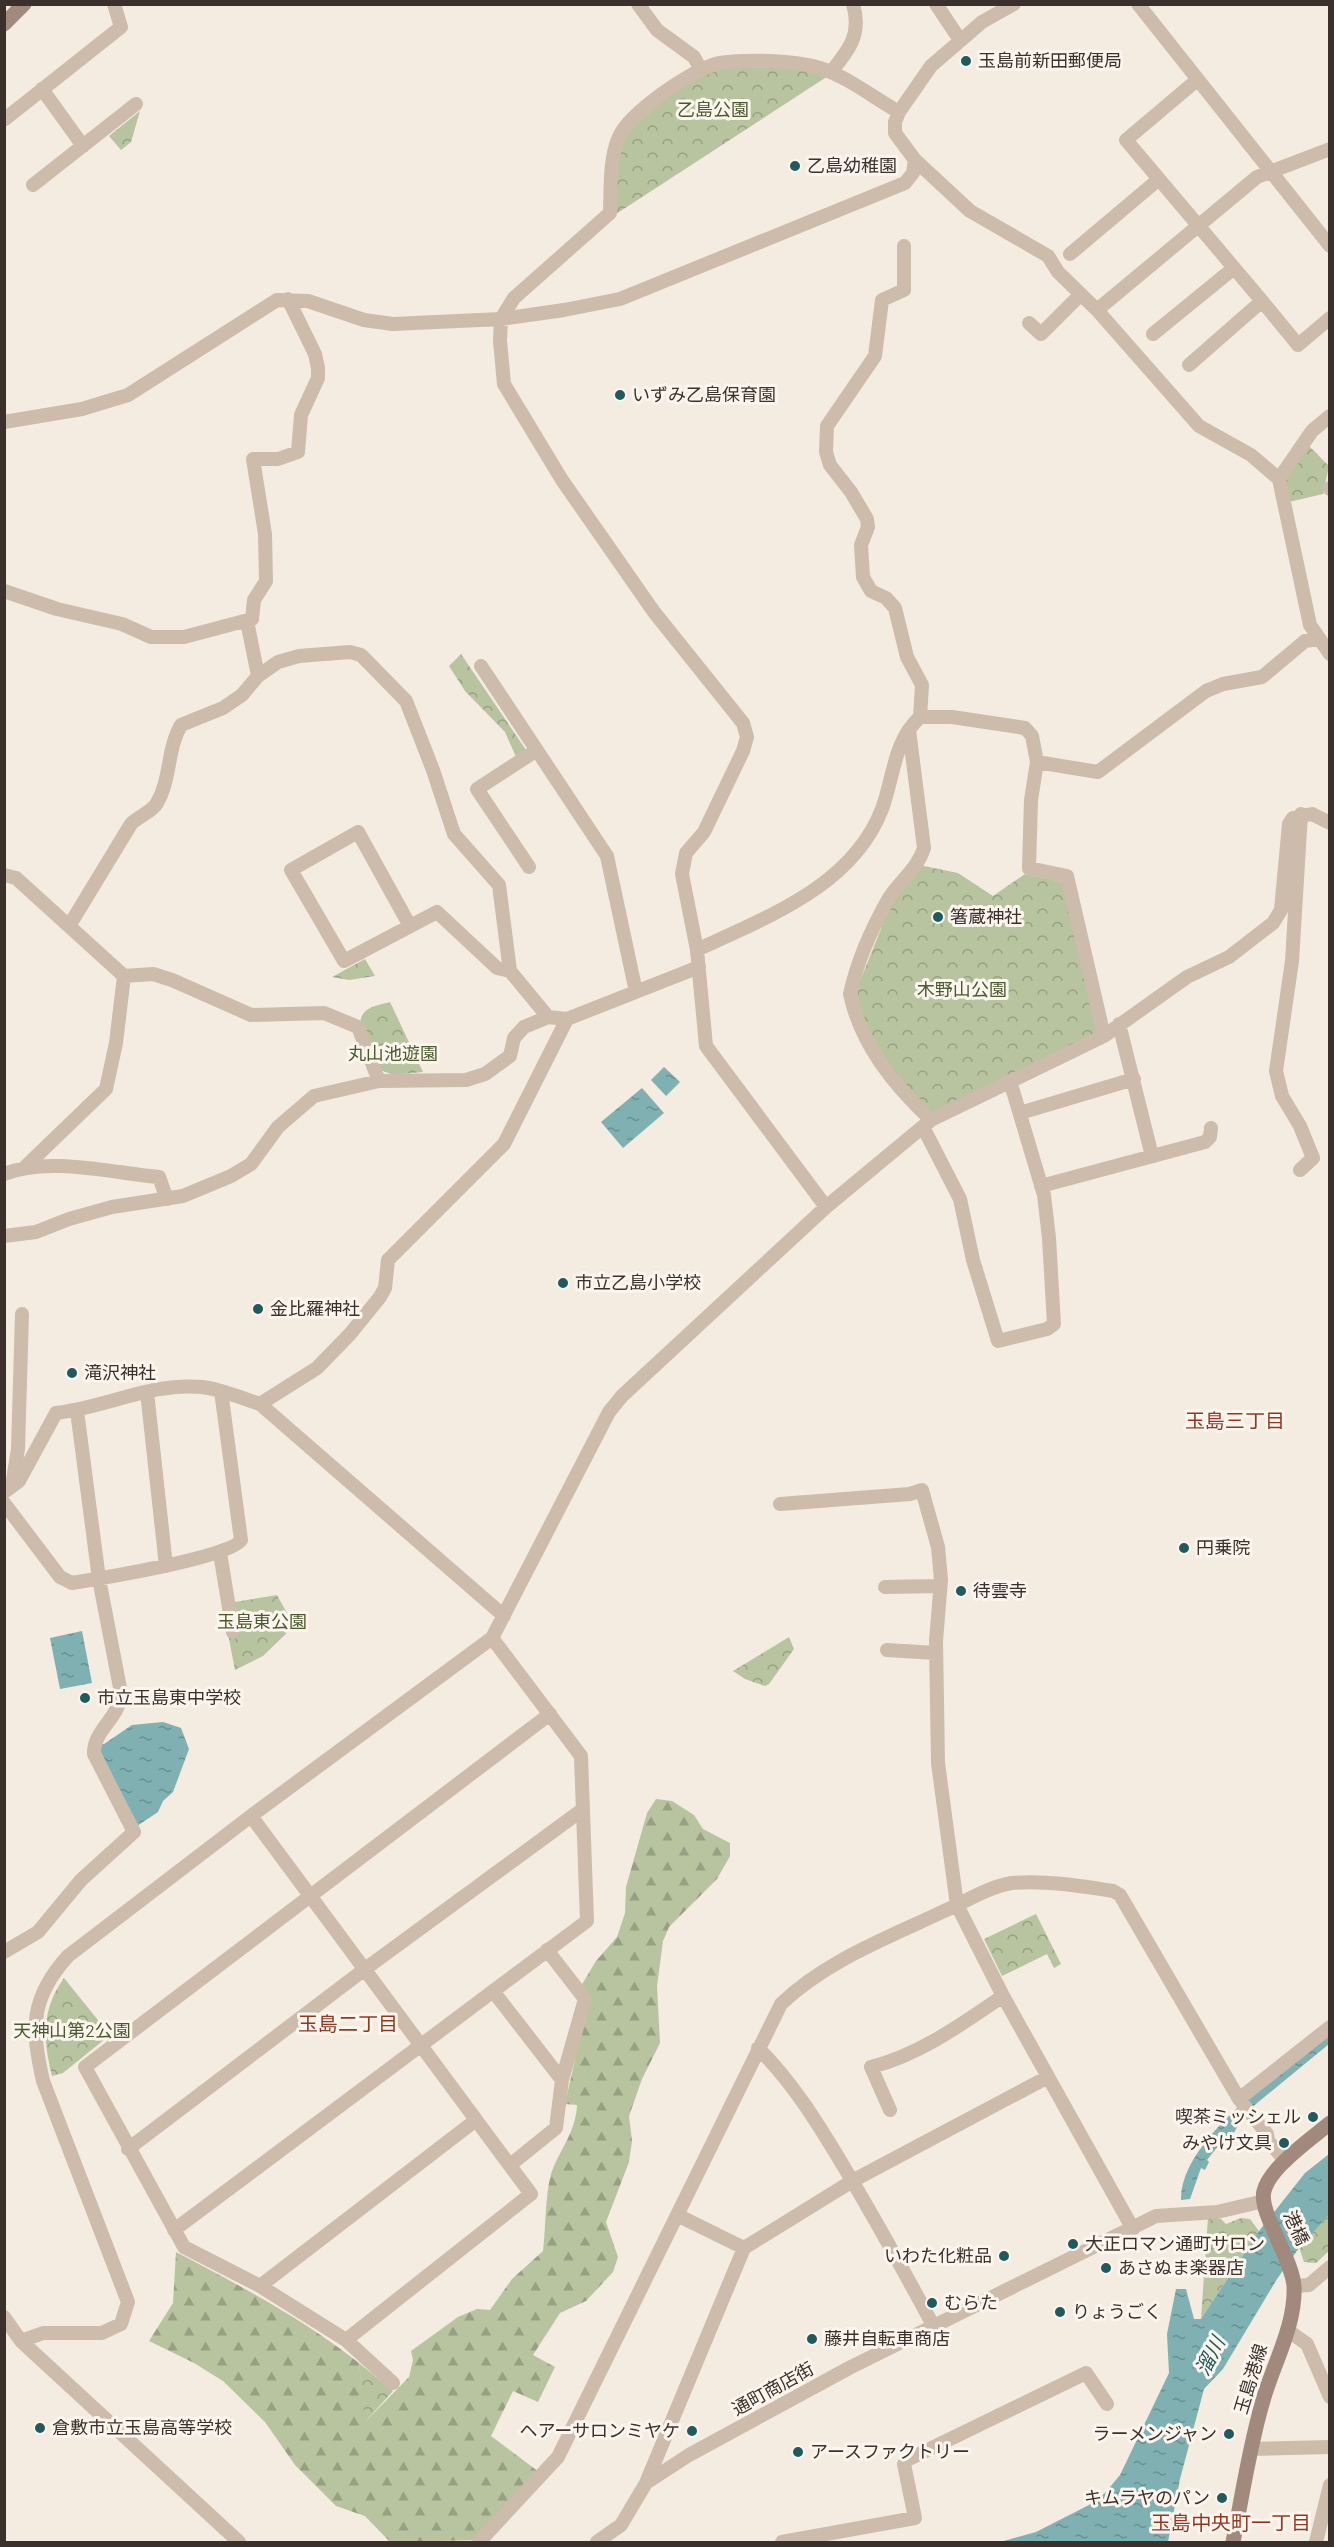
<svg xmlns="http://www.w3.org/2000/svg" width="1334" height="2547" viewBox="0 0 1334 2547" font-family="Barlow,'Noto Sans JP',sans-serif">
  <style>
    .forest { fill: url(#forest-firs) }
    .park { fill: url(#park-crowns) }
    .water { fill: url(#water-ripples) }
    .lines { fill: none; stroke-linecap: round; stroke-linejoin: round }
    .street { stroke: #cdbbac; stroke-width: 14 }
    .secondary { stroke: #a18a7d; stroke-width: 15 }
    .poi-dot { fill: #1f5a5e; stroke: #fbf5ee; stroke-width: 2 }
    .labels { text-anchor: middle; stroke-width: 6; stroke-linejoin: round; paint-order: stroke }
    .poi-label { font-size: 18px; fill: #3b302b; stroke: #fbf5ee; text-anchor: start }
    .park-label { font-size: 18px; fill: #4a5a2e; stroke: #fbf5ee }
    .street-label { font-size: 18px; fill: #3b302b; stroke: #fbf5ee }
    .neighbourhood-label { font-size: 20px; fill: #8c3b22; stroke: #fbf5ee }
    .water-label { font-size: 20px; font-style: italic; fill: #1f5a5e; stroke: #fbf5ee }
  </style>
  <defs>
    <pattern id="forest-firs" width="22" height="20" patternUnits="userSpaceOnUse" patternTransform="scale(1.5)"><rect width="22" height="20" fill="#b8c4a0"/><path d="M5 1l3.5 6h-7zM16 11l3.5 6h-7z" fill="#97a083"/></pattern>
    <pattern id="park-crowns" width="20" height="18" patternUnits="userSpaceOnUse" patternTransform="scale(1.5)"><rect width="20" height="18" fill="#b8c4a0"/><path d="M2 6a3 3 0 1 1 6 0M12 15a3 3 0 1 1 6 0" fill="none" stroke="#97a083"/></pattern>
    <pattern id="water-ripples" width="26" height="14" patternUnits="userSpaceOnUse" patternTransform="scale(1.5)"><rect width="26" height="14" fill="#7fb0b2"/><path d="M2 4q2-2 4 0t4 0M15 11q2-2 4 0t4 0" fill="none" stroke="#699091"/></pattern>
  </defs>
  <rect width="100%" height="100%" fill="#f4ebe1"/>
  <path class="forest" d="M 656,1799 L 672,1801 L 694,1815 L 703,1829 L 730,1843 L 730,1856 L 717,1879 L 669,1927 L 663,1941 L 657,1986 L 660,2043 L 642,2079 L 629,2116 L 632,2141 L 629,2162 L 606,2222 L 618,2257 L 613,2272 L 586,2301 L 560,2313 L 533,2355 L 555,2367 L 538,2402 L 513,2391 L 491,2436 L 539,2472 L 481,2540 L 390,2542 L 365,2516 L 336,2506 L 295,2465 L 265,2422 L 223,2381 L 194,2363 L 149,2341 L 173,2303 L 176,2252 C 239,2285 303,2319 359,2363 L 366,2421 L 409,2377 L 413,2360 L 411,2351 L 458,2317 L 477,2309 L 490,2310 L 512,2279 L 543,2251 C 546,2228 545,2192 552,2171 C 561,2148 576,2131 577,2105 L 565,2104 L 575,2060 L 581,1986 L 596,1961 L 617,1937 L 625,1913 L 626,1887 L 647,1813 Z"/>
  <path class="park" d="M 721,67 L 792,68 L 828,76 L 616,214 C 616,191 614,162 623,140 C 627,129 688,79 700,75 C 707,72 713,71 721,67 Z
    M 140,111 L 131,142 L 121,150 L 109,136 Z
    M 1308,445 L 1329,466 L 1323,494 L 1289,502 L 1283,478 Z
    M 461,654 L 526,750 L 516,757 L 505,732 L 465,691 L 449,666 Z
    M 919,865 L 958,873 L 993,896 L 1025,874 L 1063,882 L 1098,1032 L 933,1114 L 897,1077 L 859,1016 L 856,1006 L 858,986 L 893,899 Z
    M 365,959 L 375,976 L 349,980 L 332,977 Z
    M 390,1002 L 423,1072 L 393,1075 L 379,1069 L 360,1024 C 361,1007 376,1006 390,1002 Z
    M 277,1595 L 294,1626 L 263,1656 L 235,1670 L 228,1634 L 235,1602 Z
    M 789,1637 L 794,1649 L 769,1684 L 765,1686 L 745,1679 L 733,1671 Z
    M 1036,1914 L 1061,1964 L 1054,1968 L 1047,1954 L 1002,1976 L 984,1939 Z
    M 64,1978 L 110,2035 L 63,2073 L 52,2076 C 43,2039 41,2010 64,1978 Z
    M 1328,2216 L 1329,2251 L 1316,2263 L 1304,2262 L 1299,2247 Z
    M 1208,2217 L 1221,2219 L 1226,2224 L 1241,2218 L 1250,2219 L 1259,2231 L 1201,2319 Z
    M 359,2363 L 393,2391 L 365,2422 Z"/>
  <path class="water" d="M 664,1067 L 680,1082 L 666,1096 L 651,1080 Z
    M 642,1088 L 664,1113 L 623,1148 L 601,1122 Z
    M 82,1631 L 92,1683 L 60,1689 L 50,1638 Z
    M 163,1722 L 181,1728 L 189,1749 L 173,1792 L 163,1801 L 158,1812 L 137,1826 L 97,1744 L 104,1744 L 132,1725 Z
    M 1329,2034 L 1329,2044 L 1245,2113 L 1231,2138 L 1226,2136 L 1207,2160 L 1209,2162 L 1205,2170 L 1201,2168 L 1190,2199 L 1181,2200 C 1180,2138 1285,2070 1329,2034 Z
    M 1329,2154 L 1329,2215 L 1299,2248 L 1277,2279 L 1223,2369 L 1204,2389 L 1180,2479 L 1168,2542 L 1000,2542 L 1036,2532 L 1089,2505 L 1105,2493 L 1120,2475 L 1169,2373 L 1167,2334 L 1176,2289 L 1186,2289 L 1194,2319 L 1201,2319 L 1259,2231 L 1305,2173 Z"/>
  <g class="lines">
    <path class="street" d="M 638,4 L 657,30 L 694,57 L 701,70
      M 936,4 L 960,40
      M 1014,4 L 982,22 L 931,66 L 899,112 L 895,122 L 895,133 L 915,160 L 970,211 L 1048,256 L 1058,272 L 1097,310 L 1199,426 L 1251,455 L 1279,479 L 1310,625 L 1330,654
      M 1138,4 L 1330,246
      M 831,72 C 849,50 862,34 853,4
      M 1197,80 L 1126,140 L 1262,301
      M 42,89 L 83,146
      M 5,119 L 121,27 L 114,4
      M 33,185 L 136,104
      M 904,246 L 904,290 L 882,300 L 875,356 L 827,426 L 826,452 L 830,465 L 851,492 L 867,519 L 868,527 L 861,545 L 863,577 L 871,591 L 886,598 L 895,608 L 907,657 L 922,685 L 920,717
      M 1070,254 L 1159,179
      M 1097,310 L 1257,177 L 1330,149
      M 1029,323 L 1041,334 L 1081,294
      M 1153,334 L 1234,268
      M 1189,365 L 1262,301 L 1298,345 L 1330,318
      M 4,422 L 82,409 L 128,395 L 277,300 L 308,301 L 364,320 L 393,324 L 501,319 L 564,310 L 620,299 L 905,183 L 913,173 L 915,160
      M 1279,479 L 1312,431 L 1330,416
      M 1330,488 L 1330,489
      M 4,591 L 57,609 L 122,624 L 151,637 L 184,637 L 252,619 L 254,600 L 266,581 L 265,534 L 253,459 L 278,459 L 298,452 L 301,415 L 318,378 L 318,368 L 315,354 L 288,299
      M 247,621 L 258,676 L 278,662 L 299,656 L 350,652 L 361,655 L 406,701 L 433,770 L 454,834 L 499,885 L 510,971 L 548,1017
      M 481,666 L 607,856 L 636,992
      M 909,730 L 924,848 C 918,868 900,881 889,898 C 873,926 857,962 850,994 C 861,1045 894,1085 931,1120
      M 1037,762 L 1031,800 L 1029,868 L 1067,876 L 1104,1036
      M 529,867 L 477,789 L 537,750
      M 4,875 L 16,878 L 124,976 L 153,974 L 172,980 L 251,1015 L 324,1013 L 358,1027 L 379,1081
      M 69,926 L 131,824 C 139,816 152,812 157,803 C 171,779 167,749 181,725 L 223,708 L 242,695 L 258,676
      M 410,926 L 358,832 L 291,870 L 344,961 L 437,912 L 497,968 L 510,971
      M 697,950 C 766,917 852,887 882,809 C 894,777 893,742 920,717 L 952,717 L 1025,728 L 1032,736 L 1037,762 L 1098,772 L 1206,691 L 1223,684 L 1262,677 L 1305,641 L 1319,639
      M 1119,1024 L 1152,1156
      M 1020,1113 L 1134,1079
      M 923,1127 L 960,1199 L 973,1260 L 998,1341 L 1047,1329 L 1054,1324 L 1049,1238 L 1044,1195 L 1010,1081
      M 24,1168 L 106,1089 L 116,1043 L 124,976
      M 1300,1170 L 1313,1158 L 1300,1126 L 1282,1096 L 1276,1071 L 1292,961 L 1301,814
      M 4,1174 C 48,1156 113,1173 159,1177 L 167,1199
      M 1041,1186 L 1205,1142 L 1210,1137 L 1211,1128
      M 826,1207 L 706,1046 L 697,950 L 682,874 L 686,853 L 704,832 L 743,751 L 747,737 L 743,723 L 654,612 L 562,480 L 504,384 L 500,341 L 501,319 L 514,298 L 610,213 C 611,189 609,159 619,137 C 629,113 695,67 720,63 C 747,59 794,60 820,68 C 848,77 874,98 899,112
      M 4,1236 L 36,1232 L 69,1219 L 112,1207 L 183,1196 L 231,1176 L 251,1164 L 278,1127 L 314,1096 L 379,1081 L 466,1080 L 485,1074 L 510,1056 L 514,1038 L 524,1027 L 548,1017 L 567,1019 L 699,967
      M 147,1392 L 166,1566
      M 260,1404 L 317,1368 L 350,1334 L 380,1297 L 385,1288 L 388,1260 L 504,1144 L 567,1019
      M 12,1486 L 18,1449 L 22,1314
      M 4,1492 L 19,1481 L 56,1413 C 104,1408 152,1382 202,1387 C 221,1389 241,1398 260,1404 L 504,1616
      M 4,1503 L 60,1577 L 72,1583 C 97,1579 232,1557 241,1540 L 221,1391
      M 780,1504 L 910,1494 L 922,1490 L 938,1547 L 941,1580 L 936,1641 L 938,1763 L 957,1905 L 1003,1996 L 1133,2229
      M 220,1553 L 233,1632
      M 885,1587 L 940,1586
      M 887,1650 L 936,1653
      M 251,1816 L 531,2194 L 346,2340
      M 4,1952 L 38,1932 L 81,1880 L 134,1832 L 94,1754 C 93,1730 120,1718 121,1693 L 99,1579 L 77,1411
      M 493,1991 L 562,2080
      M 758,2048 C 794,2084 818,2124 844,2167 C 875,2219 905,2273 934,2327
      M 1239,2099 L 1330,2027
      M 890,2110 L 871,2067 C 919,2055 962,2024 1003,1996
      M 128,2149 L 365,1969 L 582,1810
      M 510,2165 L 556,2128 L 562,2080 L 585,1999 L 547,1950
      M 677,2215 L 744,2248
      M 174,2230 L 587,1921 L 581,1756 L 492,1638
      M 260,2286 L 476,2120
      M 1294,2286 L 1309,2285 L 1330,2267
      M 4,2317 L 21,2341 L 239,2542
      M 1287,2330 L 1307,2344 L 1330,2397
      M 21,2341 L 43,2333 L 102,2333 L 121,2324 L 128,2302 L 43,2081 C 31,2028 30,1998 68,1956 L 251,1816 L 492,1638 L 609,1412 L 622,1396 L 826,1207 L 931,1120 L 1104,1036 L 1187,977 L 1229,957 L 1273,923 L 1281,910 L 1289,824 L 1293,818 L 1312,814 L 1330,823
      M 393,2383 L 346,2340 L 260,2286 L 184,2247 L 85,2067 L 550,1714
      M 1252,2449 L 1330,2447
      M 646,2483 L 689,2455 L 851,2367 L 1156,2216 L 1217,2212 L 1264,2201
      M 479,2542 L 558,2457 L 781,2004 C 827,1960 888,1938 944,1911 C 965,1902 990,1886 1012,1883 C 1045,1880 1081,1886 1113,1891 L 1120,1895 L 1239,2099 L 1267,2134 L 1268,2141 L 1286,2161
      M 597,2542 L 621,2525 L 646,2483 L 744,2248 L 854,2180 L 1048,2077
      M 782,2542 L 915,2518 L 904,2464 L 907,2460 L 1082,2375 L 1086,2373 L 1107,2404
      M 1316,2542 L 1330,2485"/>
    <path class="secondary" d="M 4,24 L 24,4
      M 1233,2542 C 1242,2497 1249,2449 1262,2404 C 1272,2366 1296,2326 1294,2286 C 1292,2258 1258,2211 1264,2191 C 1270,2167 1311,2139 1330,2123"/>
  </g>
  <g class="poi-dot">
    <circle cx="966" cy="61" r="6"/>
    <circle cx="795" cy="166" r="6"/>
    <circle cx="620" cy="395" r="6"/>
    <circle cx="938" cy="917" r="6"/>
    <circle cx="563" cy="1283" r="6"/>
    <circle cx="258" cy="1309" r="6"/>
    <circle cx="72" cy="1373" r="6"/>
    <circle cx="1184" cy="1548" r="6"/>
    <circle cx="961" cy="1591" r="6"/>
    <circle cx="85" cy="1698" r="6"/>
    <circle cx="1313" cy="2117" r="6"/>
    <circle cx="1284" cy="2143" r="6"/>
    <circle cx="1073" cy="2244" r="6"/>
    <circle cx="1004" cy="2256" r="6"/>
    <circle cx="1106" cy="2268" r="6"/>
    <circle cx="932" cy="2303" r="6"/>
    <circle cx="1060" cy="2312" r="6"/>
    <circle cx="812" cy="2339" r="6"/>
    <circle cx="40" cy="2428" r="6"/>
    <circle cx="692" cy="2431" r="6"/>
    <circle cx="1229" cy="2434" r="6"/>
    <circle cx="798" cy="2452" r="6"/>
    <circle cx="1222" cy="2498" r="6"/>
  </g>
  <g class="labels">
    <g class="poi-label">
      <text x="978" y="67">玉島前新田郵便局</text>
      <text x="807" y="172">乙島幼稚園</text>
      <text x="632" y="401">いずみ乙島保育園</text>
      <text x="950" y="923">箸蔵神社</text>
      <text x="575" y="1289">市立乙島小学校</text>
      <text x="270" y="1315">金比羅神社</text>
      <text x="84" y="1379">滝沢神社</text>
      <text x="1196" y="1554">円乗院</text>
      <text x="973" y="1597">待雲寺</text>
      <text x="97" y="1704">市立玉島東中学校</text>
      <text x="1301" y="2123" text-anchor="end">喫茶ミッシェル</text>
      <text x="1272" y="2149" text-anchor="end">みやけ文具</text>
      <text x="1085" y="2250">大正ロマン通町サロン</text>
      <text x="992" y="2262" text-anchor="end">いわた化粧品</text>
      <text x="1118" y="2274">あさぬま楽器店</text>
      <text x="944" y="2309">むらた</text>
      <text x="1072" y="2318">りょうごく</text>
      <text x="824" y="2345">藤井自転車商店</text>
      <text x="52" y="2434">倉敷市立玉島高等学校</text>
      <text x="680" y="2437" text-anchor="end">ヘアーサロンミヤケ</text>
      <text x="1217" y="2440" text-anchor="end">ラーメンジャン</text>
      <text x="810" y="2458">アースファクトリー</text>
      <text x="1210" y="2504" text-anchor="end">キムラヤのパン</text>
    </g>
    <g class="park-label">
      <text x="713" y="116">乙島公園</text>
      <text x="962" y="996">木野山公園</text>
      <text x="393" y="1060">丸山池遊園</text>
      <text x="262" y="1628">玉島東公園</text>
      <text x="72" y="2037">天神山第2公園</text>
    </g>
    <g class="street-label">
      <text transform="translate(1296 2228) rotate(65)" y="6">港橋</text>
      <text transform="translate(1251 2379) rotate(-73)" y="6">玉島港線</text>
      <text transform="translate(773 2389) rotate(-29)" y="6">通町商店街</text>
    </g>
    <g class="neighbourhood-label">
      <text x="1235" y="1428">玉島三丁目</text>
      <text x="348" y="2031">玉島二丁目</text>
      <text x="1231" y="2530">玉島中央町一丁目</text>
    </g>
    <g class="water-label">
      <text transform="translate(1210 2356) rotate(-63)" y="7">溜川</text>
    </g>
  </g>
  <rect width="1334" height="2547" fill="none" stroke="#3b302b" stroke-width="12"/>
</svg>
